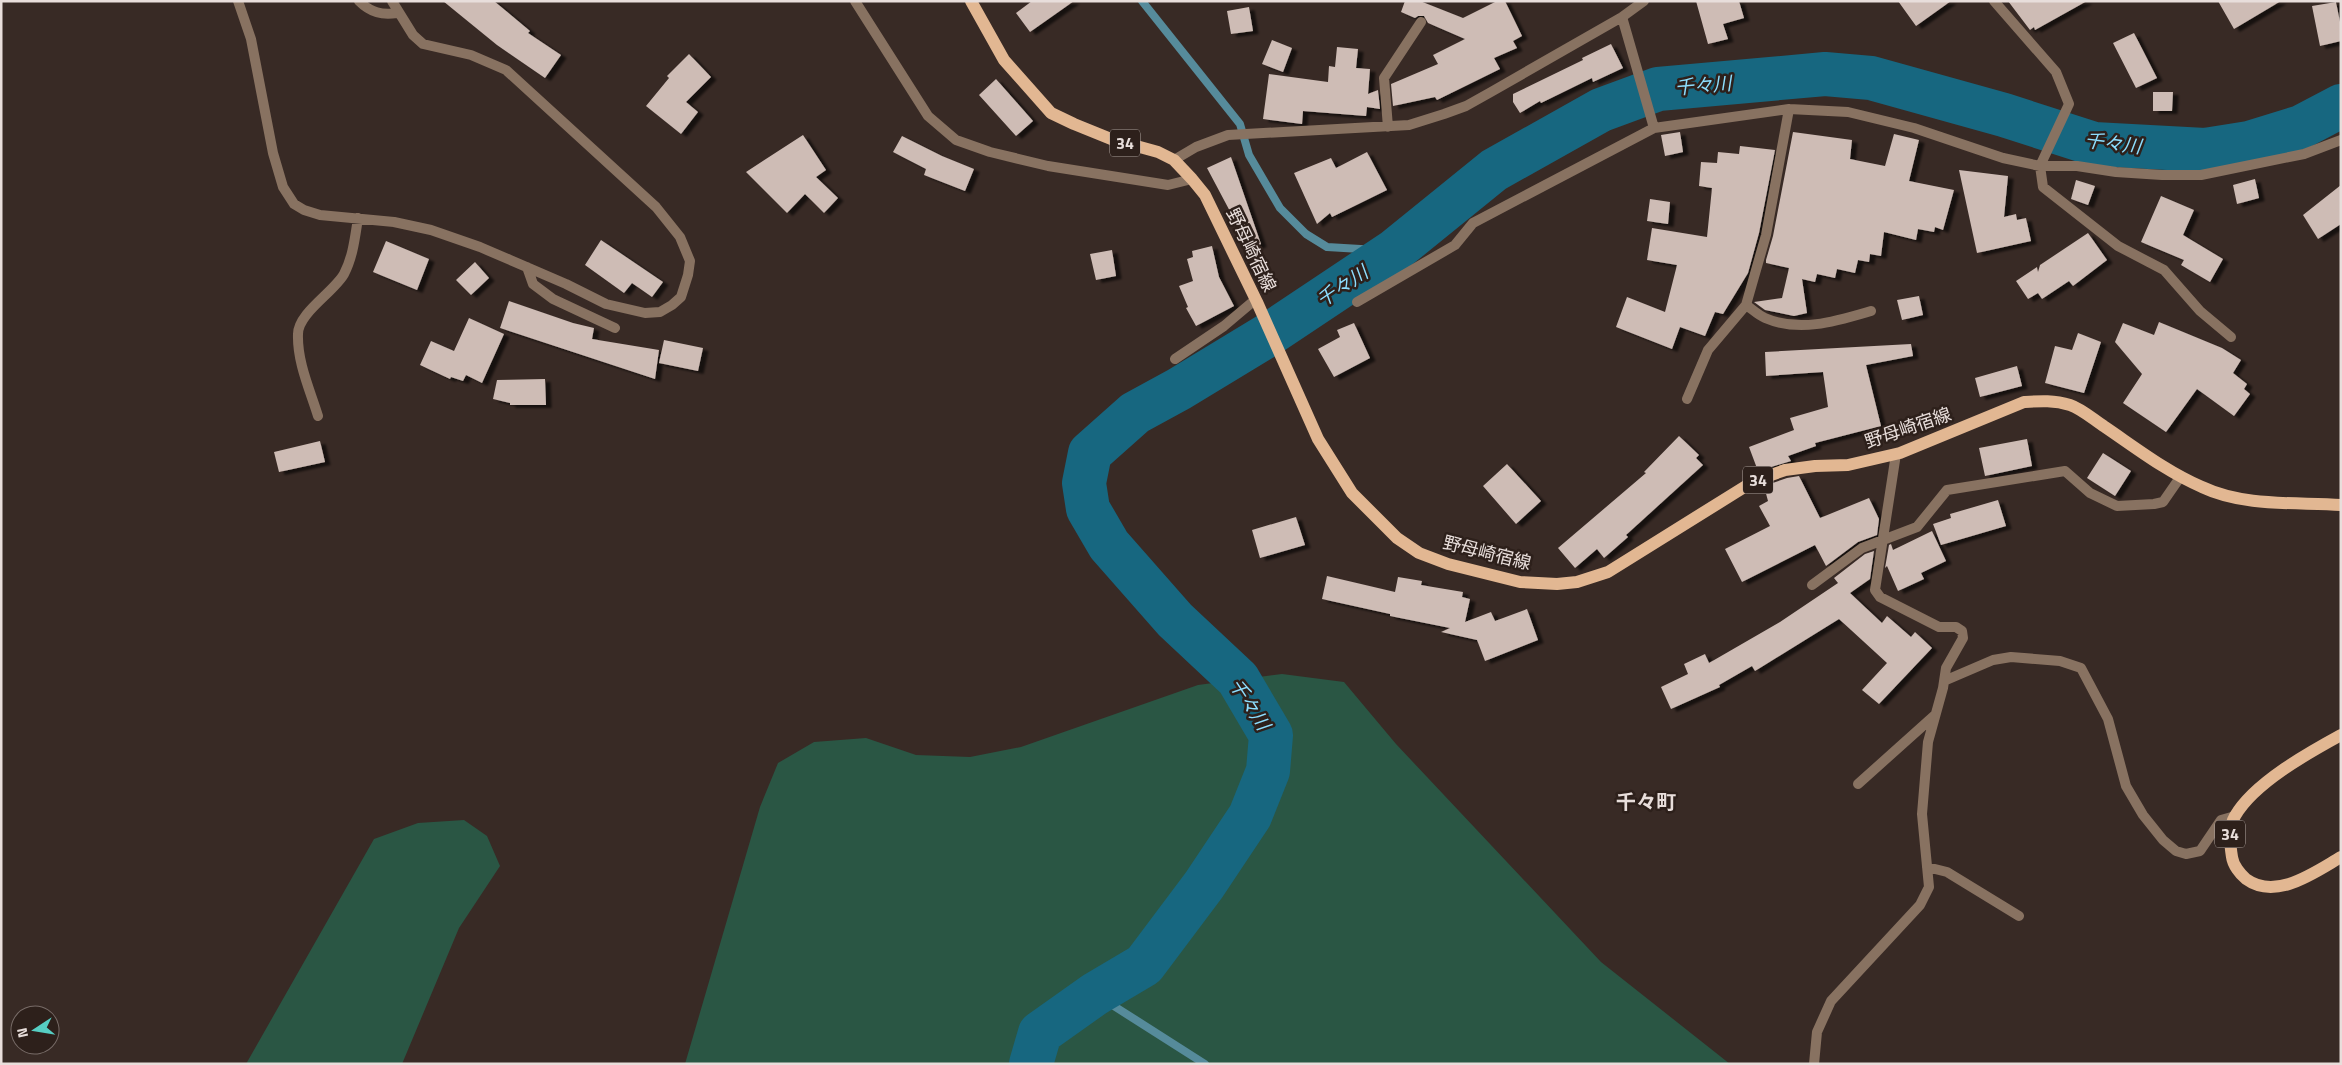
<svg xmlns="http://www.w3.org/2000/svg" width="2342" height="1065" viewBox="0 0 2342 1065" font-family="'Titillium Web','Noto Sans JP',sans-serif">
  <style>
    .green { fill: #2a5644 }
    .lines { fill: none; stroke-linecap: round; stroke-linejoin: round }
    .stream { stroke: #568b9b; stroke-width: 8 }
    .river { stroke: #176780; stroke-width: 44 }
    .building { fill: #cebcb5; filter: url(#shadow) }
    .street { stroke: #887261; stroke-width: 10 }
    .primary { stroke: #e2b792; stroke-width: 12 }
    .labels { text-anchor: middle; stroke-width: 5; stroke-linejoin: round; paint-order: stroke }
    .shield { fill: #2d201b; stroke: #b0a5a1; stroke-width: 1 }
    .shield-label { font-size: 16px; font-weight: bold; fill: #e8dedb }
    .street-label { font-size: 18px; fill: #e8dedb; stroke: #2d201b }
    .water-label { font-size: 19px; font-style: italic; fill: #8ddefe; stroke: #2d201b }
    .quarter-label { font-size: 20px; font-weight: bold; fill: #e8dedb; stroke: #2d201b }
  </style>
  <defs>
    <filter id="shadow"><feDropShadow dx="5.5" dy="3" stdDeviation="1" flood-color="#0009"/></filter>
  </defs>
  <rect width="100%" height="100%" fill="#382a25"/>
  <path class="green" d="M 1282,674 L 1344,682 L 1396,744 L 1601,962 L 1730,1064 L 685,1064 L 760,807 L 778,763 L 814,742 L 866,738 L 916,755 L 970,757 L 1021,747 L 1198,685 Z
    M 464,820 L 487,836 L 500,866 L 459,928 L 402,1064 L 246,1064 L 374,839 L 418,823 Z"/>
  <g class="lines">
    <path class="stream" d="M 1142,1 L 1240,124 L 1249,155 L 1280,208 L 1306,234 L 1327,247 L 1394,251
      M 1095,994 L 1205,1064"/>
    <path class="river" d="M 1031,1064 L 1040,1033 L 1095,994 L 1144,965 L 1204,885 L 1250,816 L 1268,771 L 1271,735 L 1238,679 L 1175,620 L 1109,545 L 1088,509 L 1084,483 L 1090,453 L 1135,413 L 1179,389 L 1268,335 L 1394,251 L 1494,170 L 1601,110 L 1658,89 L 1825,74 L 1871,78 L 2004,115 L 2094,144 L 2205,150 L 2249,143 L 2301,127 L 2341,106"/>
  </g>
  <path class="building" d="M 443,1 L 494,1 L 530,31 L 528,33 L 561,55 L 545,78 L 497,45 Z
    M 1032,1 L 1074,1 L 1030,32 L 1016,13 Z
    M 1405,1 L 1420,1 L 1463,18 L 1497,1 L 1505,1 L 1522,36 L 1513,41 L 1517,48 L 1494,58 L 1500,69 L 1437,100 L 1435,97 L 1393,106 L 1391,84 L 1438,64 L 1433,55 L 1465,39 L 1428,23 L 1424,16 L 1418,16 L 1415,18 L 1401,12 Z
    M 1696,1 L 1739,1 L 1744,18 L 1723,24 L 1728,39 L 1708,44 Z
    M 1898,1 L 1951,1 L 1916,26 Z
    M 2008,1 L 2087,1 L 2035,30 L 2034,27 L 2030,30 Z
    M 2218,1 L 2281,1 L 2234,29 Z
    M 2336,2 L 2341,27 L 2341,41 L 2320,46 L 2312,6 Z
    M 1249,7 L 1253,31 L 1231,34 L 1227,11 Z
    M 2134,33 L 2157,78 L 2136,88 L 2113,43 Z
    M 1272,40 L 1292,48 L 1283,72 L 1262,64 Z
    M 1611,44 L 1623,68 L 1593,82 L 1592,78 L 1541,103 L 1540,101 L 1520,113 L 1513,102 L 1513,94 L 1583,60 L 1582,58 Z
    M 1337,47 L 1358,49 L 1356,68 L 1370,69 L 1368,94 L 1378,90 L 1380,109 L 1367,107 L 1366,116 L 1303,111 L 1302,124 L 1263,119 L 1269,74 L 1328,82 L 1329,66 L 1335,67 Z
    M 689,54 L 711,77 L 686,102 L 698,112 L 681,134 L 646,106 L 669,78 L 667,76 Z
    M 996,79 L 1033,121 L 1016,136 L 979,95 Z
    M 2153,92 L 2173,92 L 2172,111 L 2153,111 Z
    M 1680,132 L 1683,152 L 1665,156 L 1661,135 Z
    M 1793,132 L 1852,140 L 1850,159 L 1885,166 L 1894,134 L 1919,140 L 1909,181 L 1954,190 L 1943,230 L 1935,227 L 1934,232 L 1918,229 L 1916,240 L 1884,232 L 1881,256 L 1870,254 L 1869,262 L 1858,260 L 1855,273 L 1837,269 L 1835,278 L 1817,274 L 1815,282 L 1802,279 L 1807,313 L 1794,316 L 1765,310 L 1754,302 L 1782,298 L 1789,268 L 1766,263 L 1766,260 L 1773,236 Z
    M 803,135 L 826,170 L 816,177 L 838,198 L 824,213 L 805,194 L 787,213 L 746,172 Z
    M 902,136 L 942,156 L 974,169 L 965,191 L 924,175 L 926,169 L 893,152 Z
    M 1740,146 L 1775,150 L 1759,233 L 1748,273 L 1723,314 L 1715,312 L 1705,336 L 1680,327 L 1672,349 L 1616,327 L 1627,297 L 1665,312 L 1677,265 L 1647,260 L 1652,228 L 1707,237 L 1712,188 L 1699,186 L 1701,162 L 1717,163 L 1718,152 L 1739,154 Z
    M 1367,152 L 1387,190 L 1332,217 L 1330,213 L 1317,224 L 1294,173 L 1331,158 L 1336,168 Z
    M 1231,157 L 1261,244 L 1250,249 L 1207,168 Z
    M 1959,170 L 2008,176 L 2004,217 L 2016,214 L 2017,220 L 2026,218 L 2031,241 L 1977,253 Z
    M 2255,179 L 2259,198 L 2237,204 L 2233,185 Z
    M 2076,180 L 2095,186 L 2088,205 L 2071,199 Z
    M 2341,185 L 2341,224 L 2318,239 L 2303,215 Z
    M 2161,196 L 2194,210 L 2183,235 L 2223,259 L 2210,282 L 2181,265 L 2184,260 L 2141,242 Z
    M 1650,199 L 1670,202 L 1668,224 L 1647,221 Z
    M 2088,233 L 2107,260 L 2073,286 L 2069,281 L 2042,299 L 2038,293 L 2028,299 L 2016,281 L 2037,267 L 2038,272 L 2040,265 Z
    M 601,240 L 663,282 L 652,297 L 632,283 L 624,293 L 585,265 Z
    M 386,241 L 429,259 L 417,290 L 373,272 Z
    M 1212,246 L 1219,277 L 1234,306 L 1196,326 L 1186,308 L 1188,307 L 1179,286 L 1193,281 L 1187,259 L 1193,257 L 1192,251 Z
    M 1112,250 L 1116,276 L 1096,280 L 1090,254 Z
    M 475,262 L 489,278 L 471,295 L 456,280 Z
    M 1919,296 L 1923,315 L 1902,320 L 1897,300 Z
    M 509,301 L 573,323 L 594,328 L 592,339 L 659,350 L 655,379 L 500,328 Z
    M 469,318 L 504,334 L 482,383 L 466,375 L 463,381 L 451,377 L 450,379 L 420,365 L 431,341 L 454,351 Z
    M 2159,322 L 2222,348 L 2241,360 L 2233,373 L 2247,384 L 2244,389 L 2250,394 L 2234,416 L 2197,389 L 2166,432 L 2123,403 L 2142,374 L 2115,342 L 2123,323 L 2154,335 Z
    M 1354,323 L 1370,358 L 1334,377 L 1318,349 L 1340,337 L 1337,330 Z
    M 2078,333 L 2101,342 L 2084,393 L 2045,383 L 2055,346 L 2072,350 Z
    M 664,340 L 703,348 L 698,371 L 659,363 Z
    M 1911,344 L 1913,356 L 1866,365 L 1881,426 L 1815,443 L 1816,446 L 1788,456 L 1791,461 L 1758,471 L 1749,447 L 1794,430 L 1790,418 L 1828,407 L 1823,372 L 1766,376 L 1765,352 Z
    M 2017,366 L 2022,386 L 1980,397 L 1975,378 Z
    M 545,379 L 546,405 L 510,405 L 510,403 L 493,399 L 497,380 Z
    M 1679,436 L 1699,455 L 1696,458 L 1703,465 L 1626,535 L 1628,537 L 1604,558 L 1597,549 L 1575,568 L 1558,548 L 1646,473 L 1644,472 Z
    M 2027,439 L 2032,466 L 1985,476 L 1979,448 Z
    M 320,441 L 325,462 L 279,472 L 274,452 Z
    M 2103,453 L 2131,471 L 2115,496 L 2087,478 Z
    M 1507,464 L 1541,501 L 1516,524 L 1483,486 Z
    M 1799,476 L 1820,518 L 1869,498 L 1879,519 L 1877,535 L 1858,542 L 1826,566 L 1815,545 L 1742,582 L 1725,549 L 1770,526 L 1759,506 L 1768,501 L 1764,486 L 1787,478 Z
    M 1998,500 L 2006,526 L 1941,545 L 1933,524 L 1951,518 L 1950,514 Z
    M 1296,517 L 1305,545 L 1260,558 L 1252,530 Z
    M 1932,531 L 1946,561 L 1921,573 L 1924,579 L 1898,591 L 1887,566 L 1885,568 L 1889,545 L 1891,544 L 1893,550 Z
    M 1874,551 L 1870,579 L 1850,593 L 1882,623 L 1887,616 L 1911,637 L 1915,632 L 1932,648 L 1879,704 L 1862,690 L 1887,663 L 1839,619 L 1755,671 L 1752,666 L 1719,685 L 1720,687 L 1671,709 L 1661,687 L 1688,674 L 1684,664 L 1705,654 L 1709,663 L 1780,622 L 1838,583 L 1834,578 L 1865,554 Z
    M 1327,576 L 1395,592 L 1398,577 L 1422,581 L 1421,585 L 1463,592 L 1462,597 L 1470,599 L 1465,622 L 1491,612 L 1495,621 L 1527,609 L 1538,640 L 1485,661 L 1477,640 L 1441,632 L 1450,628 L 1390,616 L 1390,614 L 1322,599 Z"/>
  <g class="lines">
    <path class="street" d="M 238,1 L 251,39 L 273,153 L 283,187 L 294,204 L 304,210 L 320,215 L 394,222 L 431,230 L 480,247 L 566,284 L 606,304 L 645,313 L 660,312 L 672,305 L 681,297 L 688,275 L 690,261 L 680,237 L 656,207 L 506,70 L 471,55 L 423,44 L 413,35 L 392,1
      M 359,1 C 371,13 382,15 397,13
      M 855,1 L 928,116 L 956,140 L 990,152 L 1048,166 L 1168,185 L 1192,179
      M 1994,1 L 2056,72 L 2069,104 L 2040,166 L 2043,187 L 2118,246 L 2164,270 L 2200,311 L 2231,337
      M 1622,17 L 1654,128 L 1789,109 L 1848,112 L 1914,128 L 2003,158 L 2040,166 L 2077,166 L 2116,172 L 2162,175 L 2201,175 L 2304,154 L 2341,140
      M 1388,127 L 1384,78 L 1421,22
      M 1174,160 L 1196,147 L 1228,135 L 1409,125 L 1444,114 L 1466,106 L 1491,92 L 1622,17 L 1644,1
      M 527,267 L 533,284 L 553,299 L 615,328
      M 1357,302 L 1455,245 L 1473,223 L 1654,128
      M 1746,305 C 1752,309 1758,315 1765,318 C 1800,333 1837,321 1871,311
      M 1175,359 L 1224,326 L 1256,299
      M 1687,399 L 1708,350 L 1746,305 L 1766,235 L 1789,109
      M 318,416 C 310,390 297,362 298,334 C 298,313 334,292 344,274 C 353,257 355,237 358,218
      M 1812,585 L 1862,548 L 1917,527 L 1947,490 L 2065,471 L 2090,493 L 2117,506 L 2154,504 L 2163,502 L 2181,476
      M 1944,681 L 1993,660 L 2011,657 L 2060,661 L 2081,668 L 2108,719 L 2126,786 L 2143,815 L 2163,840 L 2176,851 L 2186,854 L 2200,851 L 2221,820 L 2235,816
      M 1858,784 L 1935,715
      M 1927,867 L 1947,872 L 2019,916
      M 1814,1064 L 1817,1032 L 1831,1001 L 1920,905 L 1929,887 L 1922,814 L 1928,742 L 1943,688 L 1946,668 L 1963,638 L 1962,631 L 1956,627 L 1939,627 L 1880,597 L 1875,590 L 1896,454"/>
    <path class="primary" d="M 971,1 L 1004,60 L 1051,113 L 1074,124 L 1111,139 L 1158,152 L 1174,160 L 1192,179 L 1205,195 L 1257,302 L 1318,439 L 1352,493 L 1397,538 L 1419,553 L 1448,564 L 1520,582 L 1557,584 L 1577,582 L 1608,572 L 1754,481 L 1785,470 L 1815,466 L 1848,465 L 1900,453 L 2024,402 C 2040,401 2054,400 2070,405 C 2082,409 2094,420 2105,427 C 2136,448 2167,472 2202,487 C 2244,507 2296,502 2341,505
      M 2341,735 C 2308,753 2254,783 2235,816 C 2228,828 2230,844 2232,857 C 2233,865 2240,874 2246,879 C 2276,901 2315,872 2341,857"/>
  </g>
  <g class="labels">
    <g class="shield">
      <rect x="1110" y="129.5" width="30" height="27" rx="4"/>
      <rect x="1743" y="466.5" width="30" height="27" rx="4"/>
      <rect x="2215" y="820.5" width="30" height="27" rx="4"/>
    </g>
    <g class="shield-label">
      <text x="1125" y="149">34</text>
      <text x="1758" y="486">34</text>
      <text x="2230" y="840">34</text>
    </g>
    <g class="street-label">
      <text transform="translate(1251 250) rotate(64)" y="6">野母崎宿線</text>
      <text transform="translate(1908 428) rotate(-19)" y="6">野母崎宿線</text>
      <text transform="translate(1487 553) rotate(14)" y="6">野母崎宿線</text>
    </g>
    <g class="water-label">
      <text transform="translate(1703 85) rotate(-5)" y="7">千々川</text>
      <text transform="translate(2113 143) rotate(7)" y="7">千々川</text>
      <text transform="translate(1342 286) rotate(-34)" y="7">千々川</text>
      <text transform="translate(1250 704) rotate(57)" y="7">千々川</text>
    </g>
    <g class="quarter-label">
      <text x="1646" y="809">千々町</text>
    </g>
  </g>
  <rect width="2342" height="1065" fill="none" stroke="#e8dedb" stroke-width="5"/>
  <g transform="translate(35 1030) rotate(258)"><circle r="24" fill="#2d201b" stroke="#786c68"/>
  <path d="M0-4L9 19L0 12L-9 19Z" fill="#56cec3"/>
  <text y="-8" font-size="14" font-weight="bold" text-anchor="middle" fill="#e8dedb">N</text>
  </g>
</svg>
